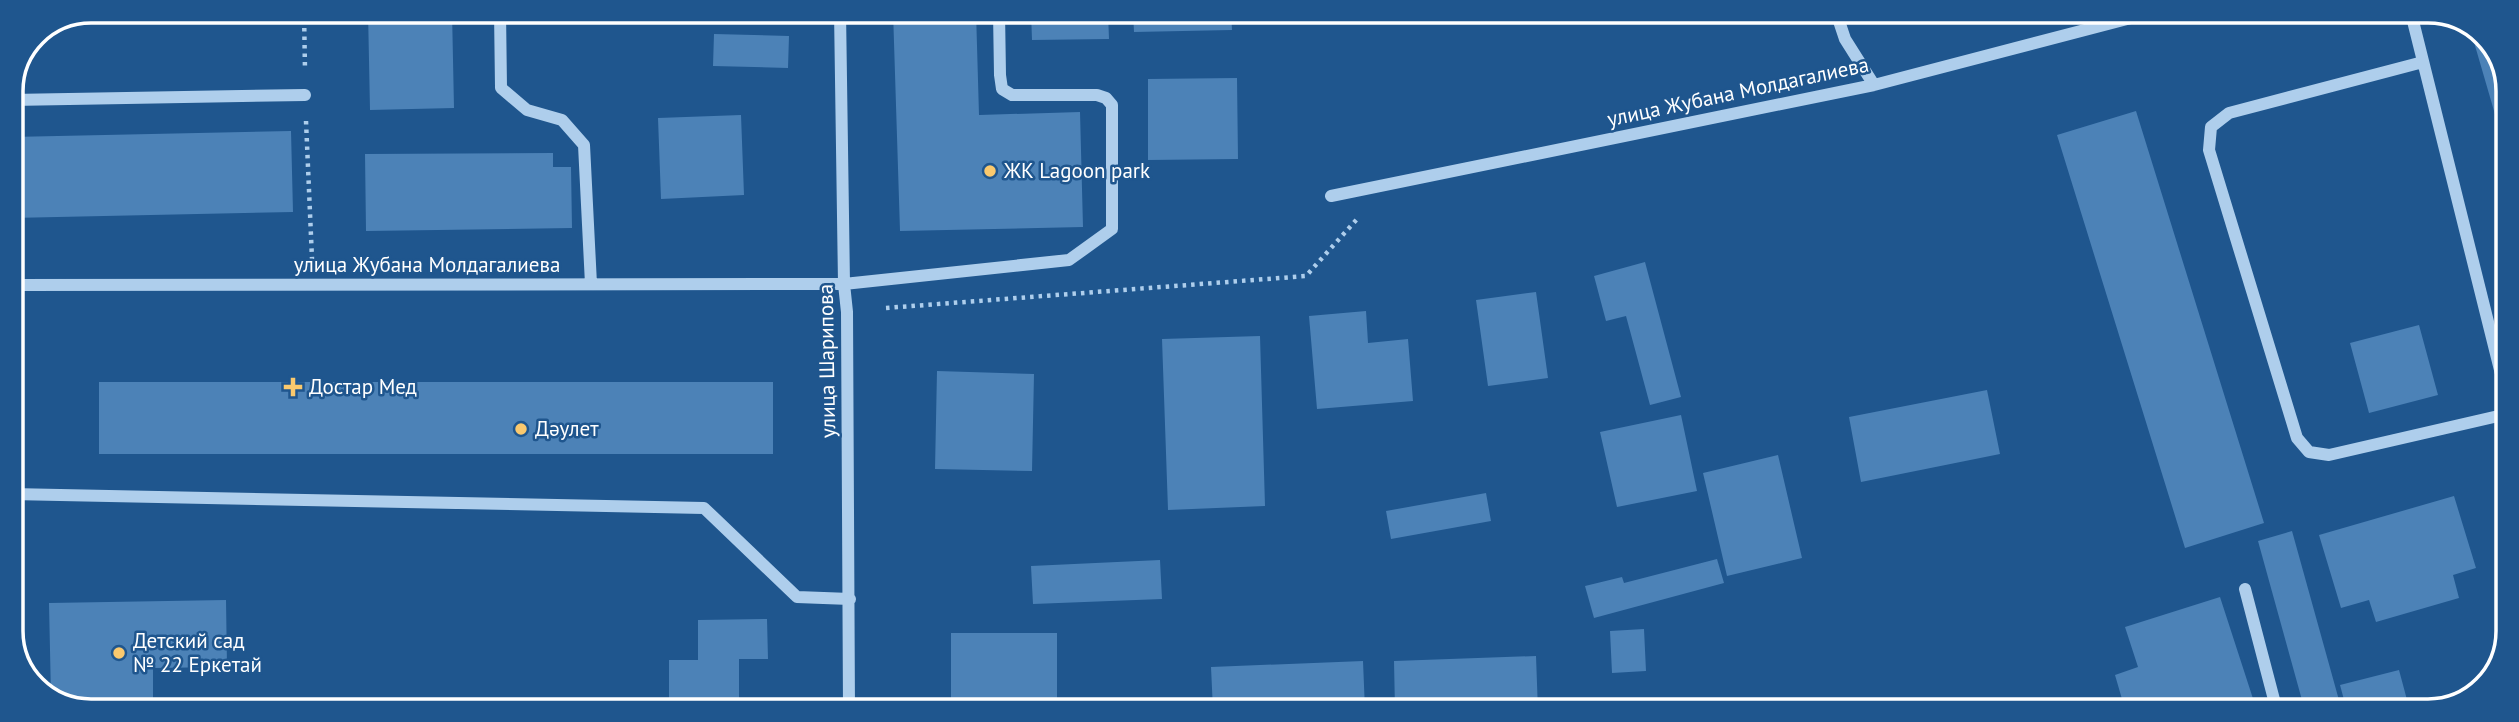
<svg xmlns="http://www.w3.org/2000/svg" width="2519" height="722" viewBox="0 0 2519 722" font-family="'PT Sans',sans-serif">
  <style>
    .building { fill: #4c82b7 }
    .lines { fill: none; stroke-linecap: round; stroke-linejoin: round }
    .path { stroke: #aeceec; stroke-width: 4.5; stroke-dasharray: 3.5 5; stroke-linecap: butt }
    .minor { stroke: #aeceec; stroke-width: 12 }
    .poi-dot { fill: #fac96e; stroke: #1f568e; stroke-width: 2.5 }
    .labels { text-anchor: middle; stroke-width: 5; stroke-linejoin: round; paint-order: stroke }
    .street-label { font-size: 21px; fill: #fff; stroke: #1f568e }
    .poi-label { font-size: 21px; fill: #fff; stroke: #1f568e; text-anchor: start }
    .rim { fill: none; stroke: #fff; stroke-width: 3.5 }
  </style>
  <rect width="100%" height="100%" fill="#1f568e"/>
  <path class="building" d="M 368,11 L 452,11 L 454,108 L 370,110 Z
    M 893,11 L 976,11 L 979,115 L 1080,112 L 1083,227 L 900,231 Z
    M 1031,12 L 1108,12 L 1109,39 L 1032,40 Z
    M 1133,12 L 1231,12 L 1232,30 L 1134,32 Z
    M 1963,13 L 2002,13 L 1966,24 Z
    M 2469,25 L 2489,38 L 2508,85 L 2508,159 Z
    M 714,34 L 789,36 L 788,68 L 713,66 Z
    M 1237,78 L 1238,159 L 1148,160 L 1148,79 Z
    M 2136,111 L 2264,523 L 2185,548 L 2057,135 Z
    M 741,115 L 744,195 L 661,199 L 658,118 Z
    M 291,131 L 293,212 L 11,218 L 11,137 Z
    M 553,153 L 553,167 L 571,167 L 572,228 L 366,231 L 365,154 Z
    M 1645,262 L 1681,397 L 1650,405 L 1626,316 L 1606,321 L 1594,276 Z
    M 1536,292 L 1548,378 L 1488,386 L 1476,300 Z
    M 1366,311 L 1368,343 L 1408,339 L 1413,401 L 1317,409 L 1309,316 Z
    M 2419,325 L 2438,395 L 2369,413 L 2350,343 Z
    M 1260,336 L 1265,506 L 1168,510 L 1162,339 Z
    M 937,371 L 1034,374 L 1032,471 L 935,469 Z
    M 99,382 L 773,382 L 773,454 L 99,454 Z
    M 1987,390 L 2000,454 L 1861,482 L 1849,417 Z
    M 1681,415 L 1697,491 L 1617,507 L 1600,432 Z
    M 1778,455 L 1802,558 L 1727,576 L 1703,473 Z
    M 1486,493 L 1491,521 L 1391,539 L 1386,511 Z
    M 2454,496 L 2476,568 L 2453,575 L 2459,598 L 2376,622 L 2369,600 L 2341,608 L 2319,535 Z
    M 2292,531 L 2342,711 L 2305,711 L 2258,541 Z
    M 1717,559 L 1724,583 L 1594,618 L 1585,586 L 1622,577 L 1624,583 Z
    M 1160,560 L 1162,599 L 1033,604 L 1031,566 Z
    M 2220,597 L 2257,711 L 2147,711 L 2144,700 L 2124,706 L 2115,675 L 2138,667 L 2125,627 Z
    M 226,600 L 227,667 L 153,668 L 153,702 L 61,703 L 51,697 L 49,603 Z
    M 767,619 L 768,659 L 739,659 L 739,710 L 669,710 L 669,660 L 698,660 L 698,620 Z
    M 1644,629 L 1646,671 L 1612,673 L 1610,631 Z
    M 951,633 L 1057,633 L 1057,710 L 951,710 Z
    M 1536,656 L 1538,711 L 1395,710 L 1394,661 Z
    M 1363,661 L 1365,710 L 1213,710 L 1211,667 Z
    M 2399,670 L 2410,711 L 2347,711 L 2340,685 Z"/>
  <g class="lines">
    <path class="path" d="M 304,11 L 305,70
      M 306,121 L 312,259
      M 886,308 L 1306,276 L 1358,218"/>
    <path class="minor" d="M 500,11 L 501,88 L 527,110 L 562,120 L 584,145 L 591,284
      M 840,11 L 844,284 L 847,312 L 849,710
      M 86,12 L 173,12
      M 1836,12 L 1845,39 L 1874,85
      M 2411,13 L 2507,398
      M 2423,62 L 2229,113 L 2211,127 L 2209,150 L 2297,438 L 2309,452 L 2329,455 L 2507,414
      M 11,100 L 305,95
      M 1331,196 L 1874,85 L 2150,13
      M 11,285 L 844,284 L 1069,260 L 1112,229 L 1112,105 L 1106,98 L 1097,95 L 1012,95 L 1002,89 L 1000,75 L 999,12
      M 11,494 L 704,508 L 797,597 L 850,599
      M 2245,589 L 2277,711"/>
  </g>
  <g class="poi-dot">
    <circle cx="990" cy="171" r="7"/>
    <path d="M289.5 376.5h7v7h7v7h-7v7h-7v-7h-7v-7h7z"/>
    <circle cx="521" cy="429" r="7"/>
    <circle cx="119" cy="653" r="7"/>
  </g>
  <g class="labels">
    <g class="street-label">
      <text transform="translate(1738 92) rotate(-12)" y="7">улица Жубана Молдагалиева</text>
      <text x="427" y="272">улица Жубана Молдагалиева</text>
      <text transform="translate(827 361) rotate(-91)" y="7">улица Шарипова</text>
    </g>
    <g class="poi-label">
      <text x="1004" y="178">ЖК Lagoon park</text>
      <text x="309" y="394">Достар Мед</text>
      <text x="535" y="436">Дәулет</text>
      <text x="133" y="648">Детский сад<tspan x="133" dy="24">№ 22 Еркетай</tspan></text>
    </g>
  </g>
  <path d="M0 0H2519V722H0ZM91 23H2428A68 68 0 0 1 2496 91V631A68 68 0 0 1 2428 699H91A68 68 0 0 1 23 631V91A68 68 0 0 1 91 23Z" fill="#1f568e" fill-rule="evenodd"/>
  <path class="rim" d="M91 23H2428A68 68 0 0 1 2496 91V631A68 68 0 0 1 2428 699H91A68 68 0 0 1 23 631V91A68 68 0 0 1 91 23Z"/>
</svg>
